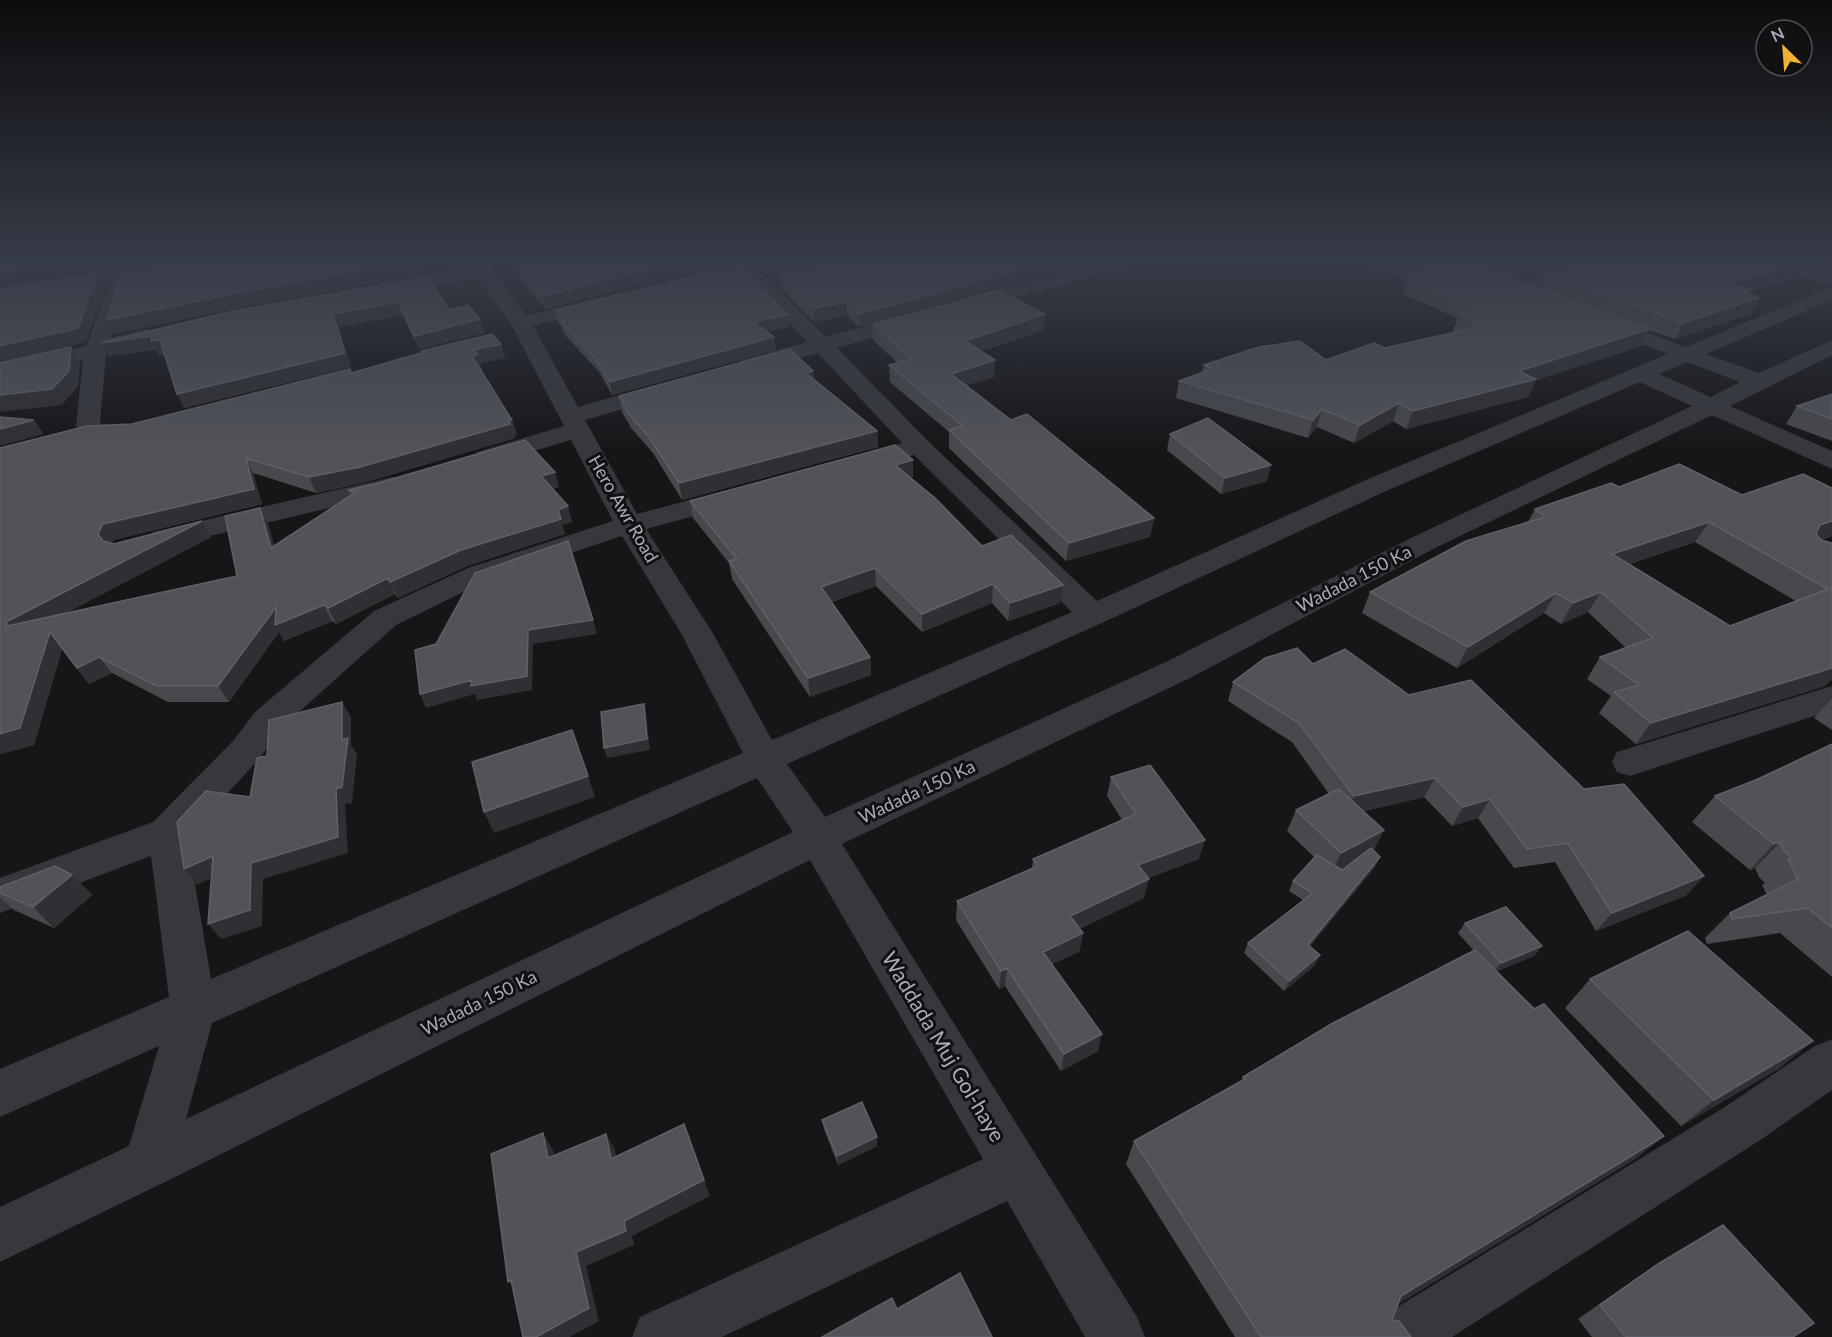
<svg xmlns="http://www.w3.org/2000/svg" width="1832" height="1337" viewBox="0 0 1832 1337" font-family="Lato,sans-serif">
  <style>
    .lines { fill: none; stroke-linecap: round; stroke-linejoin: round }
    .minor { fill: #37383d; fill-rule: evenodd }
    .wall { fill: #47494d; fill-rule: evenodd }
    .shaded-wall { fill: #2f3033 }
    .building { fill: #525359; stroke: #5f6168; stroke-width: 1.5; fill-rule: evenodd }
    .labels { text-anchor: middle; stroke-width: 6; stroke-linejoin: round; paint-order: stroke }
    .street-label { font-size: 18px; fill: #a8adb8; stroke: #111113 }
    .near-street-label { font-size: 21px; fill: #a8adb8; stroke: #111113 }
  </style>
  <rect width="100%" height="100%" fill="#161618"/>
  <g class="lines">
    <path class="minor" d="M 113,263 L 131,263 L 131,270 L 174,263 L 222,263 L 220,267 L 213,269 L 128,282 L 111,338 L 146,329 L 153,331 L 157,335 L 153,339 L 106,354 L 100,423 L 107,431 L 104,436 C 92,439 83,437 76,426 L 83,360 L 46,371 L 0,378 L 0,364 L 44,358 L 87,345 L 108,285 L 0,302 L 0,290 L 111,273 Z
      M 467,263 L 486,263 L 491,267 L 526,316 L 598,298 L 605,300 L 608,304 L 605,308 L 533,326 L 578,407 L 663,383 L 671,385 L 675,390 L 671,395 L 585,420 L 637,514 L 735,488 L 745,490 L 748,496 L 745,502 L 646,529 L 714,635 L 772,740 L 1072,612 L 914,455 L 860,470 L 851,467 L 847,462 L 851,457 L 902,443 L 818,353 L 750,372 L 742,370 L 739,365 L 742,360 L 808,342 L 731,263 L 751,263 L 826,337 L 1095,263 L 1126,263 L 1124,267 L 837,348 L 928,441 L 1097,601 L 1368,479 L 1668,354 L 1596,327 L 1593,323 L 1596,319 L 1603,317 L 1686,347 L 1832,287 L 1832,300 L 1706,354 L 1759,373 L 1832,340 L 1832,355 L 1730,406 L 1832,451 L 1832,469 L 1712,415 L 1435,548 L 1192,677 L 842,844 L 1137,1317 L 1145,1337 L 1085,1337 L 1007,1201 L 722,1337 L 632,1337 L 640,1317 L 983,1159 L 810,860 L 167,1181 L 0,1262 L 0,1207 L 129,1146 L 159,1046 L 0,1117 L 0,1069 L 169,997 L 151,856 L 0,913 L 0,878 L 153,822 L 234,740 L 255,712 L 374,611 L 468,568 L 613,521 L 571,440 L 486,465 L 477,462 L 473,457 L 477,452 L 564,426 L 511,324 L 477,278 L 389,295 L 382,293 L 379,289 L 382,285 L 389,283 L 470,268 ZM 1687,362 L 1740,382 L 1711,397 L 1659,374 ZM 1640,382 L 1692,406 L 1415,536 L 1168,661 L 825,817 L 787,764 L 1104,622 L 1386,491 ZM 622,536 L 682,635 L 743,753 L 211,979 L 187,837 L 260,758 L 279,730 L 396,625 L 488,580 ZM 757,778 L 793,832 L 186,1119 L 212,1023 Z
      M 1576,263 L 1605,263 L 1603,267 L 1520,294 L 1506,294 L 1503,290 L 1506,286 Z
      M 1764,263 L 1796,263 L 1832,273 L 1832,285 L 1766,267 Z
      M 393,477 L 402,479 L 406,485 L 402,491 L 163,547 L 153,544 L 149,538 L 153,532 Z
      M 1832,686 L 1832,710 L 1630,776 L 1617,772 L 1612,762 L 1617,752 Z
      M 1832,1039 L 1832,1090 L 1762,1139 L 1452,1337 L 1373,1337 L 1381,1317 L 1728,1105 L 1815,1046 Z"/>
  </g>
  <path class="wall" d="M 511,263 L 720,263 L 546,309 L 522,282 L 519,271 Z
    M 754,263 L 814,263 L 767,275 Z
    M 831,263 L 1084,263 L 859,327 L 847,315 L 814,322 L 780,287 L 779,275 Z
    M 1361,263 L 1468,263 L 1512,280 L 1469,263 L 1568,263 L 1515,281 L 1540,290 L 1547,274 L 1581,263 L 1832,263 L 1832,268 L 1829,270 L 1806,264 L 1798,278 L 1751,290 L 1749,294 L 1759,298 L 1750,314 L 1675,339 L 1649,330 L 1641,346 L 1536,380 L 1528,397 L 1406,429 L 1393,421 L 1354,443 L 1317,427 L 1308,438 L 1176,398 L 1179,381 L 1202,373 L 1204,365 L 1326,360 L 1385,348 L 1456,332 L 1453,331 L 1458,318 L 1402,294 L 1407,279 Z
    M 428,276 L 449,310 L 480,319 L 484,333 L 419,349 L 403,315 L 338,327 L 351,367 L 184,408 L 164,354 L 159,355 L 156,350 L 108,356 L 100,343 Z
    M 555,310 L 789,327 L 767,332 L 774,337 L 776,350 L 612,395 L 600,373 L 564,334 L 562,327 L 558,322 Z
    M 873,324 L 1044,330 L 981,351 L 994,377 L 967,385 L 1011,420 L 1154,518 L 1150,537 L 1066,561 L 949,448 L 949,432 L 890,382 L 889,365 L 898,363 L 873,340 Z
    M 501,344 L 505,358 L 480,363 L 482,369 L 481,369 L 517,434 L 514,435 L 515,438 L 366,482 L 316,493 L 253,473 L 262,504 L 113,540 L 112,543 L 114,544 L 202,521 L 211,537 L 66,613 L 237,576 L 260,508 L 268,524 L 274,546 L 351,495 L 348,490 L 555,472 L 559,487 L 552,489 L 572,522 L 562,525 L 565,534 L 467,566 L 398,598 L 395,594 L 336,624 L 332,621 L 284,641 L 279,632 L 229,702 L 168,702 L 112,673 L 89,684 L 62,649 L 34,745 L 0,754 L 0,448 L 132,424 L 352,373 Z
    M 814,379 L 877,431 L 878,447 L 682,500 L 653,453 L 631,428 L 622,412 L 619,396 Z
    M 1832,394 L 1832,441 L 1786,424 L 1797,406 Z
    M 1170,434 L 1267,481 L 1221,494 L 1167,450 Z
    M 913,477 L 910,478 L 982,546 L 1063,585 L 1060,603 L 1008,621 L 992,603 L 922,632 L 876,586 L 832,602 L 870,657 L 871,675 L 810,697 L 732,579 L 729,563 L 693,518 L 690,501 Z
    M 1619,487 L 1742,495 L 1832,488 L 1832,536 L 1821,540 L 1832,543 L 1829,682 L 1825,686 L 1636,744 L 1599,713 L 1611,696 L 1587,679 L 1600,657 L 1626,648 L 1588,612 L 1561,624 L 1544,613 L 1457,668 L 1362,613 L 1370,592 L 1528,522 L 1535,509 ZM 1695,542 L 1796,601 L 1730,626 L 1630,564 Z
    M 1313,664 L 1687,895 L 1596,931 L 1555,862 L 1514,868 L 1478,818 L 1452,826 L 1424,797 L 1364,811 L 1374,850 L 1375,867 L 1310,946 L 1320,955 L 1315,965 L 1284,991 L 1244,953 L 1248,943 L 1303,900 L 1289,891 L 1293,881 L 1314,857 L 1287,831 L 1296,810 L 1329,794 L 1292,742 L 1228,701 L 1233,682 ZM 1351,863 L 1342,870 L 1339,869 Z
    M 1832,698 L 1832,730 L 1814,718 Z
    M 1832,744 L 1832,977 L 1780,933 L 1707,944 L 1705,938 L 1730,913 L 1767,895 L 1762,885 L 1765,883 L 1759,877 L 1755,868 L 1750,870 L 1692,822 L 1715,796 L 1758,779 Z
    M 1111,777 L 1199,859 L 1148,878 L 1144,898 L 1079,929 L 1083,933 L 1079,952 L 1052,964 L 1098,1051 L 1061,1071 L 1005,986 L 999,989 L 956,920 L 957,901 L 1032,868 L 1033,859 L 1122,820 L 1107,796 Z
    M 72,875 L 92,895 L 54,928 L 14,910 L 0,897 L 0,887 Z
    M 1465,923 L 1542,946 L 1534,956 L 1497,971 L 1664,1136 L 1635,1159 L 1398,1304 L 1392,1320 L 1411,1337 L 1235,1337 L 1126,1164 L 1134,1141 L 1241,1081 L 1243,1077 L 1474,951 L 1458,933 Z
    M 1590,979 L 1813,1041 L 1778,1069 L 1681,1126 L 1565,1008 Z
    M 822,1120 L 877,1146 L 838,1165 L 824,1129 Z
    M 1658,1264 L 1793,1337 L 1592,1337 L 1578,1319 L 1635,1279 Z"/>
  <path class="shaded-wall" d="M 63,263 L 112,263 L 109,271 L 0,288 L 0,273 Z
    M 131,263 L 158,263 L 133,267 Z
    M 403,263 L 420,263 L 423,274 L 234,309 L 115,334 L 107,320 L 227,295 Z
    M 673,263 L 720,263 L 546,309 L 543,296 Z
    M 766,263 L 814,263 L 767,275 Z
    M 1044,263 L 1084,263 L 859,327 L 859,314 Z
    M 1527,263 L 1568,263 L 1515,281 L 1521,265 Z
    M 1803,263 L 1806,263 L 1798,278 L 1751,290 L 1744,303 L 1759,298 L 1750,314 L 1675,339 L 1683,323 L 1729,283 Z
    M 97,274 L 105,288 L 86,342 L 0,363 L 0,346 Z
    M 398,302 L 403,315 L 338,327 L 351,367 L 184,408 L 177,394 L 333,314 Z
    M 846,302 L 847,315 L 814,322 L 813,309 Z
    M 1045,314 L 1044,330 L 964,357 L 965,341 Z
    M 788,315 L 789,327 L 756,334 L 754,322 Z
    M 480,319 L 484,333 L 419,349 L 414,336 Z
    M 1649,329 L 1641,346 L 1536,380 L 1528,397 L 1406,429 L 1413,411 L 1519,371 Z
    M 152,336 L 160,340 L 168,354 L 159,355 L 156,350 L 108,356 L 100,343 Z
    M 774,337 L 776,350 L 612,395 L 610,382 Z
    M 501,344 L 505,358 L 480,363 L 482,369 L 477,370 L 472,356 L 474,350 Z
    M 71,347 L 80,362 L 78,386 L 62,405 L 0,412 L 0,395 Z
    M 995,360 L 994,377 L 951,390 L 951,374 Z
    M 813,371 L 814,386 L 806,373 Z
    M 1399,403 L 1393,421 L 1354,443 L 1360,425 Z
    M 1322,409 L 1317,427 L 1308,438 L 1313,420 Z
    M 34,420 L 44,434 L 0,446 L 0,429 Z
    M 512,420 L 517,434 L 514,435 L 515,438 L 366,482 L 316,493 L 309,477 Z
    M 877,431 L 878,447 L 682,500 L 679,483 Z
    M 246,458 L 253,473 L 262,504 L 113,540 L 108,549 L 98,534 L 103,524 Z
    M 913,460 L 913,477 L 895,483 L 895,465 Z
    M 1271,465 L 1267,481 L 1221,494 L 1225,478 Z
    M 555,472 L 559,487 L 545,492 L 541,476 Z
    M 568,506 L 572,522 L 562,525 L 565,534 L 467,566 L 398,598 L 390,582 L 461,550 Z
    M 260,508 L 268,524 L 280,564 L 271,548 Z
    M 1154,518 L 1150,537 L 1066,561 L 1069,543 Z
    M 202,521 L 211,537 L 19,638 L 7,626 L 6,622 Z
    M 1832,521 L 1832,536 L 1805,546 L 1820,525 Z
    M 1709,522 L 1695,542 L 1600,574 L 1612,554 Z
    M 875,568 L 876,586 L 823,605 L 821,587 Z
    M 388,578 L 395,594 L 336,624 L 328,608 Z
    M 993,584 L 992,603 L 922,632 L 922,614 Z
    M 1063,585 L 1060,603 L 1008,621 L 1010,603 Z
    M 1601,592 L 1588,612 L 1561,624 L 1573,603 Z
    M 1556,593 L 1544,613 L 1457,668 L 1468,647 Z
    M 324,605 L 332,621 L 284,641 L 279,632 L 229,702 L 218,686 L 276,607 Z
    M 593,620 L 597,634 L 533,644 L 532,690 L 477,700 L 475,694 L 426,708 L 420,694 L 472,680 L 528,630 Z
    M 50,632 L 62,648 L 34,745 L 0,754 L 0,734 Z
    M 99,657 L 112,673 L 89,684 L 77,668 Z
    M 870,657 L 871,675 L 810,697 L 808,678 Z
    M 1832,668 L 1832,680 L 1829,682 L 1825,686 L 1636,744 L 1651,723 Z
    M 342,702 L 351,717 L 351,745 L 357,754 L 352,803 L 345,804 L 348,853 L 263,879 L 262,926 L 221,939 L 208,924 L 251,863 L 336,789 L 342,740 Z
    M 644,704 L 646,715 L 650,750 L 607,758 L 604,748 Z
    M 588,776 L 595,797 L 494,833 L 484,812 Z
    M 1435,778 L 1424,797 L 1345,816 L 1354,796 Z
    M 1490,799 L 1478,818 L 1452,826 L 1463,807 Z
    M 1384,830 L 1374,851 L 1331,874 L 1341,853 Z
    M 1205,840 L 1199,859 L 1133,884 L 1138,865 Z
    M 1780,842 L 1755,868 L 1750,870 L 1774,844 Z
    M 213,856 L 226,871 L 197,885 L 184,869 Z
    M 1380,857 L 1375,867 L 1303,955 L 1308,945 Z
    M 72,875 L 92,895 L 54,928 L 33,907 Z
    M 1704,876 L 1687,895 L 1596,931 L 1612,913 Z
    M 1149,879 L 1144,898 L 1067,934 L 1070,916 Z
    M 1083,933 L 1079,952 L 1040,970 L 1043,952 Z
    M 1542,946 L 1534,956 L 1493,973 L 1501,963 Z
    M 1320,955 L 1315,965 L 1284,991 L 1289,981 Z
    M 1007,968 L 1005,986 L 999,989 L 1001,971 Z
    M 1102,1034 L 1098,1051 L 1061,1071 L 1064,1054 Z
    M 1813,1041 L 1778,1069 L 1681,1126 L 1714,1100 Z
    M 543,1133 L 553,1150 L 558,1174 L 548,1158 Z
    M 606,1134 L 615,1150 L 620,1175 L 611,1159 Z
    M 1664,1136 L 1635,1159 L 1380,1315 L 1401,1296 Z
    M 877,1137 L 877,1146 L 838,1165 L 837,1156 Z
    M 690,1140 L 710,1196 L 632,1236 L 634,1245 L 586,1266 L 599,1321 L 570,1337 L 536,1337 L 576,1252 L 624,1221 Z"/>
  <path class="building" d="M 0,263 L 63,263 L 0,273 Z
    M 169,263 L 403,263 L 227,295 L 107,320 L 122,270 Z
    M 520,263 L 673,263 L 543,296 L 519,270 L 526,268 Z
    M 831,263 L 1044,263 L 859,314 L 846,302 L 813,309 L 779,275 Z
    M 1412,263 L 1468,263 L 1649,329 L 1519,371 L 1536,379 L 1413,411 L 1399,403 L 1360,425 L 1322,409 L 1313,420 L 1179,381 L 1212,369 L 1204,365 L 1259,347 L 1300,341 L 1326,360 L 1374,343 L 1385,348 L 1482,326 L 1460,314 L 1482,309 L 1407,278 L 1433,271 Z
    M 1581,263 L 1803,263 L 1729,283 L 1751,290 L 1744,292 L 1759,298 L 1683,323 L 1547,274 Z
    M 738,265 L 788,315 L 754,322 L 774,337 L 610,382 L 597,361 L 561,322 L 565,321 L 555,310 Z
    M 97,274 L 78,328 L 0,346 L 0,289 Z
    M 428,276 L 449,310 L 468,305 L 480,319 L 414,336 L 398,302 L 333,314 L 345,353 L 177,394 L 160,340 L 151,341 L 152,336 L 100,343 L 228,312 Z
    M 998,290 L 1045,314 L 965,341 L 995,360 L 951,374 L 1011,420 L 1027,414 L 1154,518 L 1069,543 L 949,430 L 963,426 L 889,365 L 911,359 L 873,324 Z
    M 492,334 L 501,344 L 474,350 L 478,355 L 472,356 L 512,420 L 508,421 L 510,424 L 360,467 L 309,477 L 246,458 L 254,489 L 103,524 L 98,534 L 103,541 L 114,544 L 202,521 L 6,622 L 7,626 L 237,576 L 225,516 L 260,508 L 271,548 L 356,492 L 348,490 L 375,484 L 525,440 L 555,472 L 541,476 L 568,506 L 558,510 L 561,519 L 461,550 L 390,582 L 388,578 L 328,608 L 324,605 L 275,625 L 276,607 L 218,686 L 157,686 L 99,657 L 77,668 L 50,632 L 20,728 L 0,734 L 0,448 L 87,426 L 132,424 L 350,369 L 351,373 L 421,353 L 421,351 Z
    M 71,347 L 69,371 L 52,389 L 0,395 L 0,363 Z
    M 790,349 L 813,371 L 806,373 L 877,431 L 679,483 L 649,437 L 628,413 L 619,396 Z
    M 1832,394 L 1832,419 L 1797,406 Z
    M 0,417 L 34,420 L 0,429 Z
    M 1208,418 L 1271,465 L 1225,478 L 1170,434 Z
    M 895,445 L 913,460 L 895,465 L 935,498 L 982,546 L 1011,535 L 1063,585 L 1010,603 L 993,584 L 922,614 L 875,568 L 821,587 L 870,657 L 808,678 L 729,561 L 737,559 L 690,501 Z
    M 1679,464 L 1742,495 L 1803,474 L 1832,488 L 1832,521 L 1820,525 L 1816,534 L 1821,540 L 1832,543 L 1832,668 L 1651,723 L 1614,692 L 1639,685 L 1600,657 L 1653,638 L 1601,592 L 1573,603 L 1556,593 L 1468,647 L 1370,592 L 1466,541 L 1545,517 L 1535,509 L 1611,483 L 1619,487 ZM 1709,522 L 1828,589 L 1730,626 L 1612,554 Z
    M 568,541 L 593,620 L 528,630 L 527,676 L 471,686 L 472,680 L 420,694 L 415,650 L 436,644 L 475,573 Z
    M 1297,648 L 1313,664 L 1345,649 L 1409,695 L 1471,680 L 1584,789 L 1624,784 L 1704,876 L 1612,913 L 1568,843 L 1527,849 L 1490,799 L 1463,807 L 1435,778 L 1354,796 L 1299,723 L 1233,682 L 1265,658 Z
    M 342,702 L 342,740 L 348,738 L 342,787 L 336,789 L 338,837 L 251,863 L 250,910 L 208,924 L 213,856 L 184,869 L 177,822 L 206,791 L 250,797 L 257,758 L 267,756 L 269,720 Z
    M 644,704 L 647,739 L 604,748 L 601,712 Z
    M 572,730 L 588,776 L 484,812 L 472,762 Z
    M 1832,744 L 1832,928 L 1808,908 L 1732,919 L 1730,913 L 1798,879 L 1788,859 L 1793,859 L 1784,851 L 1780,842 L 1774,844 L 1715,796 L 1758,779 Z
    M 1150,765 L 1205,840 L 1138,865 L 1149,879 L 1070,916 L 1083,933 L 1043,952 L 1102,1034 L 1064,1054 L 1007,968 L 1001,971 L 957,901 L 1038,866 L 1033,859 L 1136,814 L 1111,777 Z
    M 1339,789 L 1384,830 L 1341,853 L 1296,810 Z
    M 1371,848 L 1380,857 L 1308,945 L 1320,955 L 1289,981 L 1248,943 L 1313,893 L 1293,881 L 1317,855 L 1342,870 Z
    M 55,866 L 72,875 L 33,907 L 0,893 L 0,887 Z
    M 1506,907 L 1542,946 L 1501,963 L 1465,923 Z
    M 1688,931 L 1813,1041 L 1714,1100 L 1590,979 Z
    M 1475,950 L 1534,1009 L 1544,1004 L 1664,1136 L 1401,1296 L 1392,1320 L 1399,1321 L 1411,1337 L 1261,1337 L 1134,1141 L 1245,1079 L 1243,1077 L 1333,1023 Z
    M 862,1102 L 877,1137 L 837,1156 L 822,1120 Z
    M 684,1124 L 704,1180 L 624,1221 L 626,1231 L 576,1252 L 589,1308 L 536,1337 L 523,1337 L 511,1280 L 508,1282 L 491,1154 L 543,1133 L 548,1158 L 606,1134 L 611,1159 Z
    M 1723,1225 L 1814,1323 L 1793,1337 L 1626,1337 L 1600,1305 L 1658,1264 Z
    M 960,1273 L 992,1337 L 822,1337 L 892,1298 L 897,1309 Z"/>
  <linearGradient id="sky" x2="0" y2="1"><stop stop-color="#0c0c0d"/><stop offset="0.58" stop-color="#363c48"/><stop offset="1" stop-color="#363c48" stop-opacity="0"/></linearGradient>
  <rect width="1832" height="451" fill="url(#sky)"/>
  <g class="labels">
    <g class="street-label">
      <text transform="translate(623 509) rotate(60)" y="6">Hero Awr Road</text>
      <text transform="translate(1354 579) rotate(-27)" y="6">Wadada 150 Ka</text>
      <text transform="translate(917 792) rotate(-25)" y="6">Wadada 150 Ka</text>
      <text transform="translate(479 1003) rotate(-26)" y="6">Wadada 150 Ka</text>
    </g>
    <g class="near-street-label">
      <text transform="translate(943 1047) rotate(59)" y="7">Waddada Muj Gol-haye</text>
    </g>
  </g>
  <g transform="translate(1784 48) rotate(335)"><circle r="28" fill="#111113" stroke="#4d4f55" stroke-width="1.5"/>
  <path d="M0-4.5L10 22L0 15L-10 22Z" fill="#f2b134"/>
  <text y="-9" font-size="16" font-weight="bold" text-anchor="middle" fill="#a8adb8">N</text>
  </g>
</svg>
